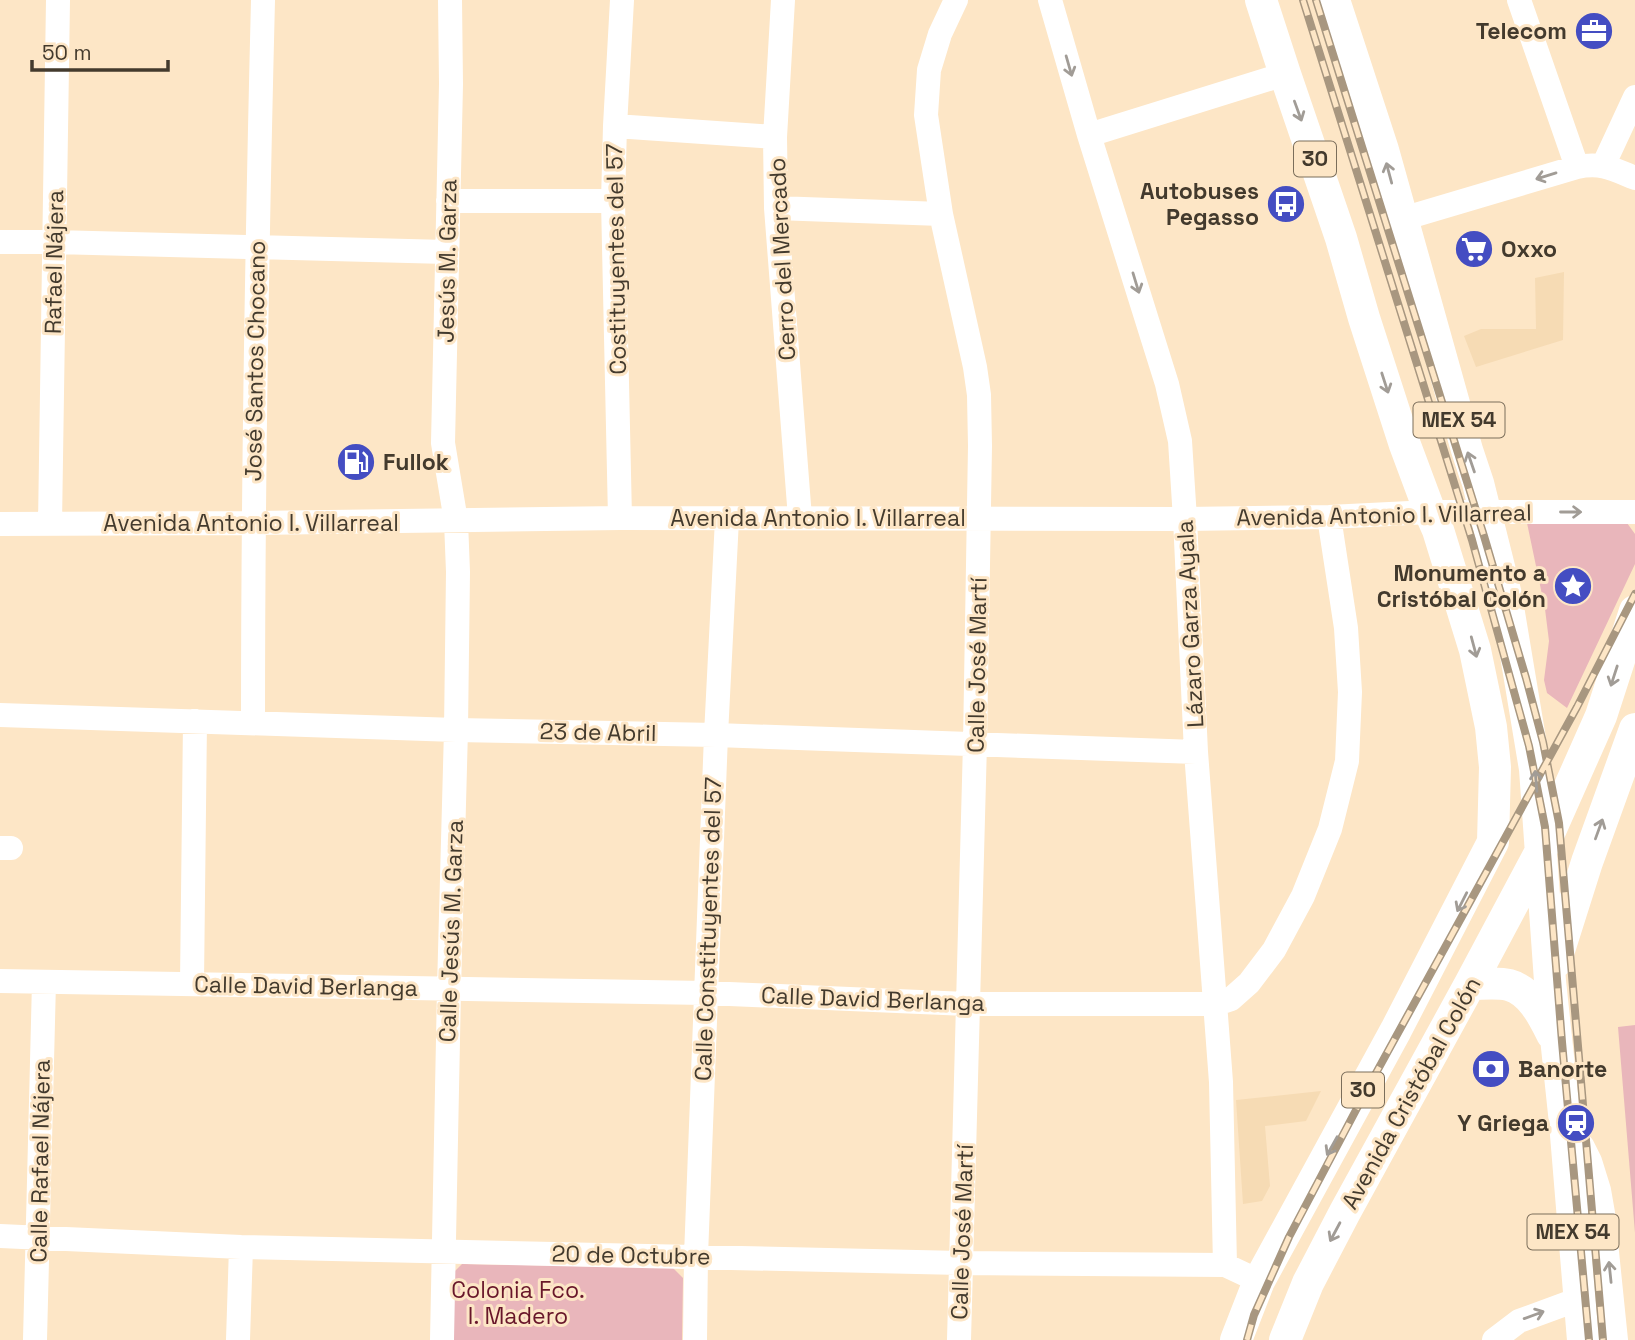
<svg xmlns="http://www.w3.org/2000/svg" width="1635" height="1340" viewBox="0 0 1635 1340" font-family="'Space Grotesk',sans-serif">
  <style>
    .built { fill: #f6dbb4 }
    .green { fill: #e9b6bb }
    .lines { fill: none; stroke-linecap: round; stroke-linejoin: round }
    .minor { stroke: #fff; stroke-width: 24 }
    .major { stroke: #fff; stroke-width: 32 }
    .rail-casing { stroke: #a89780; stroke-width: 8 }
    .rail { stroke: #fde6c6; stroke-width: 5; stroke-dasharray: 16; stroke-linecap: butt }
    .oneway { stroke: #a19c96 }
    .labels { text-anchor: middle; stroke-width: 6; stroke-linejoin: round; paint-order: stroke }
    .shield { fill: #fde6c6; stroke: #7b6e5b; stroke-width: 2 }
    .shield-label { font-size: 21px; font-weight: bold; fill: #433a2d }
    .poi-label { font-size: 23px; font-weight: bold; fill: #433a2d; stroke: #fde6c6; text-anchor: end }
    .street-label { font-size: 23px; fill: #433a2d; stroke: #fde6c6 }
    .park-label { font-size: 23px; fill: #68162a; stroke: #fde6c6 }
  </style>
  <rect width="100%" height="100%" fill="#fde6c6"/>
  <path class="built" d="M 1564,272 L 1563,340 L 1476,367 L 1464,336 L 1481,329 L 1536,329 L 1535,278 Z
    M 1321,1091 L 1306,1121 L 1265,1126 L 1270,1186 L 1262,1201 L 1243,1204 L 1236,1100 Z"/>
  <path class="green" d="M 1527,523 L 1627,523 L 1635,534 L 1635,564 L 1567,708 L 1547,693 L 1544,680 L 1549,641 L 1545,609 Z
    M 1635,1025 L 1635,1233 L 1618,1027 Z
    M 462,1264 L 673,1268 L 683,1278 L 682,1340 L 450,1340 L 451,1275 Z"/>
  <g class="lines">
    <path class="minor" d="M 783,0 L 775,137 L 776,208 L 800,518
      M 956,0 L 940,34 L 929,70 L 926,115 L 941,214 L 975,367 L 979,395 L 980,446 L 975,743 L 959,1340
      M 1050,0 L 1089,135 L 1167,384 L 1180,441 L 1185,519 L 1196,752 L 1221,1082 L 1225,1265
      M 1519,0 L 1577,167
      M 615,126 L 775,137
      M 1089,135 L 1285,74
      M 1603,166 L 1635,97
      M 448,201 L 613,201
      M 776,208 L 941,214
      M 1402,219 L 1577,167 C 1602,162 1613,169 1635,178
      M 0,242 L 54,242 L 447,252
      M 620,518 L 613,201 L 615,126 L 622,0
      M 0,524 L 253,523 L 620,518 L 1185,519 L 1329,517 L 1430,512 L 1635,512
      M 50,524 L 58,0
      M 0,715 L 456,730 L 716,735 L 1196,752
      M 253,723 C 253,482 257,241 263,0
      M 0,848 L 11,848
      M 0,981 L 706,993 L 967,1004 L 1216,1004 L 1231,999 L 1249,983 L 1274,950 L 1303,896 L 1330,829 L 1347,761 L 1350,692 L 1346,628 L 1329,517
      M 192,983 L 195,721
      M 1565,1123 L 1583,1147 L 1590,1161 L 1599,1190 L 1603,1213 L 1616,1340
      M 0,1236 L 241,1247 L 961,1263 L 1225,1265 L 1259,1281
      M 35,1340 L 44,982
      M 238,1340 L 241,1247
      M 442,1340 L 449,989 L 456,730 L 458,572 L 456,521 L 443,443 L 451,84 L 450,0
      M 695,1340 L 696,1256 L 716,735 L 727,519
      M 1494,1340 L 1519,1321 L 1579,1299"/>
    <path class="major" d="M 1334,0 L 1383,150 L 1467,450 L 1478,483 L 1506,595 L 1535,769 L 1550,981 L 1565,1123 L 1583,1340
      M 1555,963 L 1587,862 L 1635,729
      M 1470,984 C 1482,984 1498,982 1509,985 C 1531,991 1543,1016 1552,1034
      M 1236,1340 L 1259,1281 L 1396,1030 L 1493,842 L 1495,767 L 1491,727 L 1475,650 L 1438,530 L 1430,512 L 1405,445 L 1364,318 L 1341,238 L 1285,74 L 1261,0
      M 1285,1340 L 1308,1283 L 1345,1212 L 1470,984 L 1542,849 L 1601,716 L 1635,611"/>
    <g class="rail-casing">
      <path id="rail" d="M 1303,0 L 1472,540 L 1529,746 L 1545,827 L 1562,1042 L 1589,1340
        M 1316,0 L 1484,536 L 1526,678 L 1543,742 L 1559,823 L 1603,1340
        M 1247,1340 L 1254,1315 L 1289,1237 L 1365,1093 L 1577,707 L 1635,594"/>
    </g>
    <use href="#rail" class="rail"/>
  </g>
  <defs><path id="oneway-shaft" d="M-6 0H5M1.5-3L5.5 0L1.5 3" fill="none" stroke-width="1.6" stroke-linecap="round" stroke-linejoin="round" transform="scale(1.75)"/></defs>
  <g class="oneway">
    <use href="#oneway-shaft" transform="translate(1069 66) rotate(74)"/>
    <use href="#oneway-shaft" transform="translate(1298 111) rotate(70)"/>
    <use href="#oneway-shaft" transform="translate(1389 173) rotate(-105)"/>
    <use href="#oneway-shaft" transform="translate(1546 176) rotate(163)"/>
    <use href="#oneway-shaft" transform="translate(1136 283) rotate(73)"/>
    <use href="#oneway-shaft" transform="translate(1385 383) rotate(72)"/>
    <use href="#oneway-shaft" transform="translate(1471 462) rotate(-109)"/>
    <use href="#oneway-shaft" transform="translate(1571 512)"/>
    <use href="#oneway-shaft" transform="translate(1474 647) rotate(75)"/>
    <use href="#oneway-shaft" transform="translate(1614 676) rotate(108)"/>
    <use href="#oneway-shaft" transform="translate(1536 781) rotate(-95)"/>
    <use href="#oneway-shaft" transform="translate(1599 829) rotate(-70)"/>
    <use href="#oneway-shaft" transform="translate(1462 902) rotate(117)"/>
    <use href="#oneway-shaft" transform="translate(1332 1146) rotate(119)"/>
    <use href="#oneway-shaft" transform="translate(1335 1232) rotate(118)"/>
    <use href="#oneway-shaft" transform="translate(1610 1272) rotate(-96)"/>
    <use href="#oneway-shaft" transform="translate(1534 1315) rotate(-20)"/>
  </g>
  <defs>
    <g id="office-disc" transform="scale(2.0125)"><circle r="9.5" fill="#444dc2" stroke="#fde6c6"/><path d="M-6-3h4V-5.5h4V-3h4V5H-6ZM-1-4.5V-3h2v-1.5ZM-6 0V1H6V0Z" fill="#fff"/></g>
    <g id="bus-disc" transform="scale(2.0125)"><circle r="9.5" fill="#444dc2" stroke="#fde6c6"/><path d="M-5-6H5V4H4V6H2V4H-2V6H-4V4H-5ZM-3.5-4V0h7V-4ZM-3.5 1.2v1.5H-2V1.2ZM2 1.2v1.5H3.5V1.2Z" fill="#fff"/></g>
    <g id="supermarket-disc" transform="scale(2.0125)"><circle r="9.5" fill="#444dc2" stroke="#fde6c6"/><path d="M-6-5.5h2.5l.6 2H6L4.5 2H-2.5L-4.4-4H-6ZM-1.5 3.2a1.3 1.3 0 1 0 .1 0ZM3 3.2a1.3 1.3 0 1 0 .1 0Z" fill="#fff"/></g>
    <g id="fuel-disc" transform="scale(2.0125)"><circle r="9.5" fill="#444dc2" stroke="#fde6c6"/><path d="M-5.5-6h7V0h2V4h1.3V-2.5L3-4.5l.8-.8L6-3V5H2.5V1h-1V6h-7ZM-4.2-4.7v3.2H.2V-4.7Z" fill="#fff"/></g>
    <g id="sight-disc" transform="scale(2.0125)"><circle r="9.5" fill="#444dc2" stroke="#fde6c6"/><path d="M0-6L1.8-2.2L6-1.7L2.9 1.2L3.7 5.4L0 3.3L-3.7 5.4L-2.9 1.2L-6-1.7L-1.8-2.2Z" fill="#fff"/></g>
    <g id="bank-disc" transform="scale(2.0125)"><circle r="9.5" fill="#444dc2" stroke="#fde6c6"/><path d="M-6-4H6V4H-6ZM0-2.3a2.3 2.3 0 1 0 0 4.6a2.3 2.3 0 1 0 0-4.6Z" fill="#fff"/></g>
    <g id="station-disc" transform="scale(2.0125)"><circle r="9.5" fill="#444dc2" stroke="#fde6c6"/><path d="M-3-6H3Q5-6 5-4V2Q5 4 3 4L4.5 6H3L1.5 4h-3L-3 6H-4.5L-3 4Q-5 4-5 2V-4Q-5-6-3-6ZM-3.5-4v3h7v-3ZM-3.5 1v1.5H-2V1ZM2 1v1.5H3.5V1Z" fill="#fff"/></g>
  </defs>
  <g fill-rule="evenodd">
    <use href="#office-disc" x="1594" y="31"/>
    <use href="#bus-disc" x="1286" y="204"/>
    <use href="#supermarket-disc" x="1474" y="249"/>
    <use href="#fuel-disc" x="356" y="462"/>
    <use href="#sight-disc" x="1573" y="586"/>
    <use href="#bank-disc" x="1491" y="1069"/>
    <use href="#station-disc" x="1576" y="1123"/>
  </g>
  <g class="labels">
    <g class="shield">
      <rect x="1294" y="141.5" width="42" height="35" rx="5"/>
      <rect x="1413.5" y="402.5" width="91" height="35" rx="5"/>
      <rect x="1342" y="1072.5" width="42" height="35" rx="5"/>
      <rect x="1527.5" y="1214.5" width="91" height="35" rx="5"/>
    </g>
    <g class="shield-label">
      <text x="1315" y="166">30</text>
      <text x="1459" y="427">MEX 54</text>
      <text x="1363" y="1097">30</text>
      <text x="1573" y="1239">MEX 54</text>
    </g>
    <g class="poi-label">
      <text x="1567" y="39">Telecom</text>
      <text x="1259" y="199">Autobuses<tspan x="1259" dy="26">Pegasso</tspan></text>
      <text x="1501" y="257" text-anchor="start">Oxxo</text>
      <text x="383" y="470" text-anchor="start">Fullok</text>
      <text x="1546" y="581">Monumento a<tspan x="1546" dy="26">Cristóbal Colón</tspan></text>
      <text x="1518" y="1077" text-anchor="start">Banorte</text>
      <text x="1549" y="1131">Y Griega</text>
    </g>
    <g class="street-label">
      <text transform="translate(616 259) rotate(-91)" y="8">Costituyentes del 57</text>
      <text transform="translate(782 259) rotate(-93)" y="8">Cerro del Mercado</text>
      <text transform="translate(447 261) rotate(-89)" y="8">Jesús M. Garza</text>
      <text transform="translate(54 262) rotate(-89)" y="8">Rafael Nájera</text>
      <text transform="translate(255 361) rotate(-89)" y="8">José Santos Chocano</text>
      <text transform="translate(1384 515) rotate(-1)" y="8">Avenida Antonio I. Villarreal</text>
      <text x="818" y="526">Avenida Antonio I. Villarreal</text>
      <text x="251" y="531">Avenida Antonio I. Villarreal</text>
      <text transform="translate(1190 624) rotate(-93)" y="8">Lázaro Garza Ayala</text>
      <text transform="translate(977 665) rotate(-89)" y="8">Calle José Martí</text>
      <text transform="translate(598 732) rotate(1)" y="8">23 de Abril</text>
      <text transform="translate(708 929) rotate(-88)" y="8">Calle Constituyentes del 57</text>
      <text transform="translate(451 931) rotate(-88)" y="8">Calle Jesús M. Garza</text>
      <text transform="translate(306 986) rotate(1)" y="8">Calle David Berlanga</text>
      <text transform="translate(873 999) rotate(2)" y="8">Calle David Berlanga</text>
      <text transform="translate(1411 1093) rotate(-61)" y="8">Avenida Cristóbal Colón</text>
      <text transform="translate(40 1161) rotate(-89)" y="8">Calle Rafael Nájera</text>
      <text transform="translate(962 1232) rotate(-88)" y="8">Calle José Martí</text>
      <text transform="translate(631 1255) rotate(1)" y="8">20 de Octubre</text>
    </g>
    <g class="park-label">
      <text x="518" y="1298">Colonia Fco.<tspan x="518" dy="26">I. Madero</tspan></text>
    </g>
  </g>
  <path d="M32 60v10h136v-10" fill="none" stroke="#433a2d" stroke-width="3.5"/>
  <text x="42" y="60" font-size="21" fill="#433a2d" stroke="#fde6c6" stroke-width="5" paint-order="stroke">50 m</text>
</svg>
